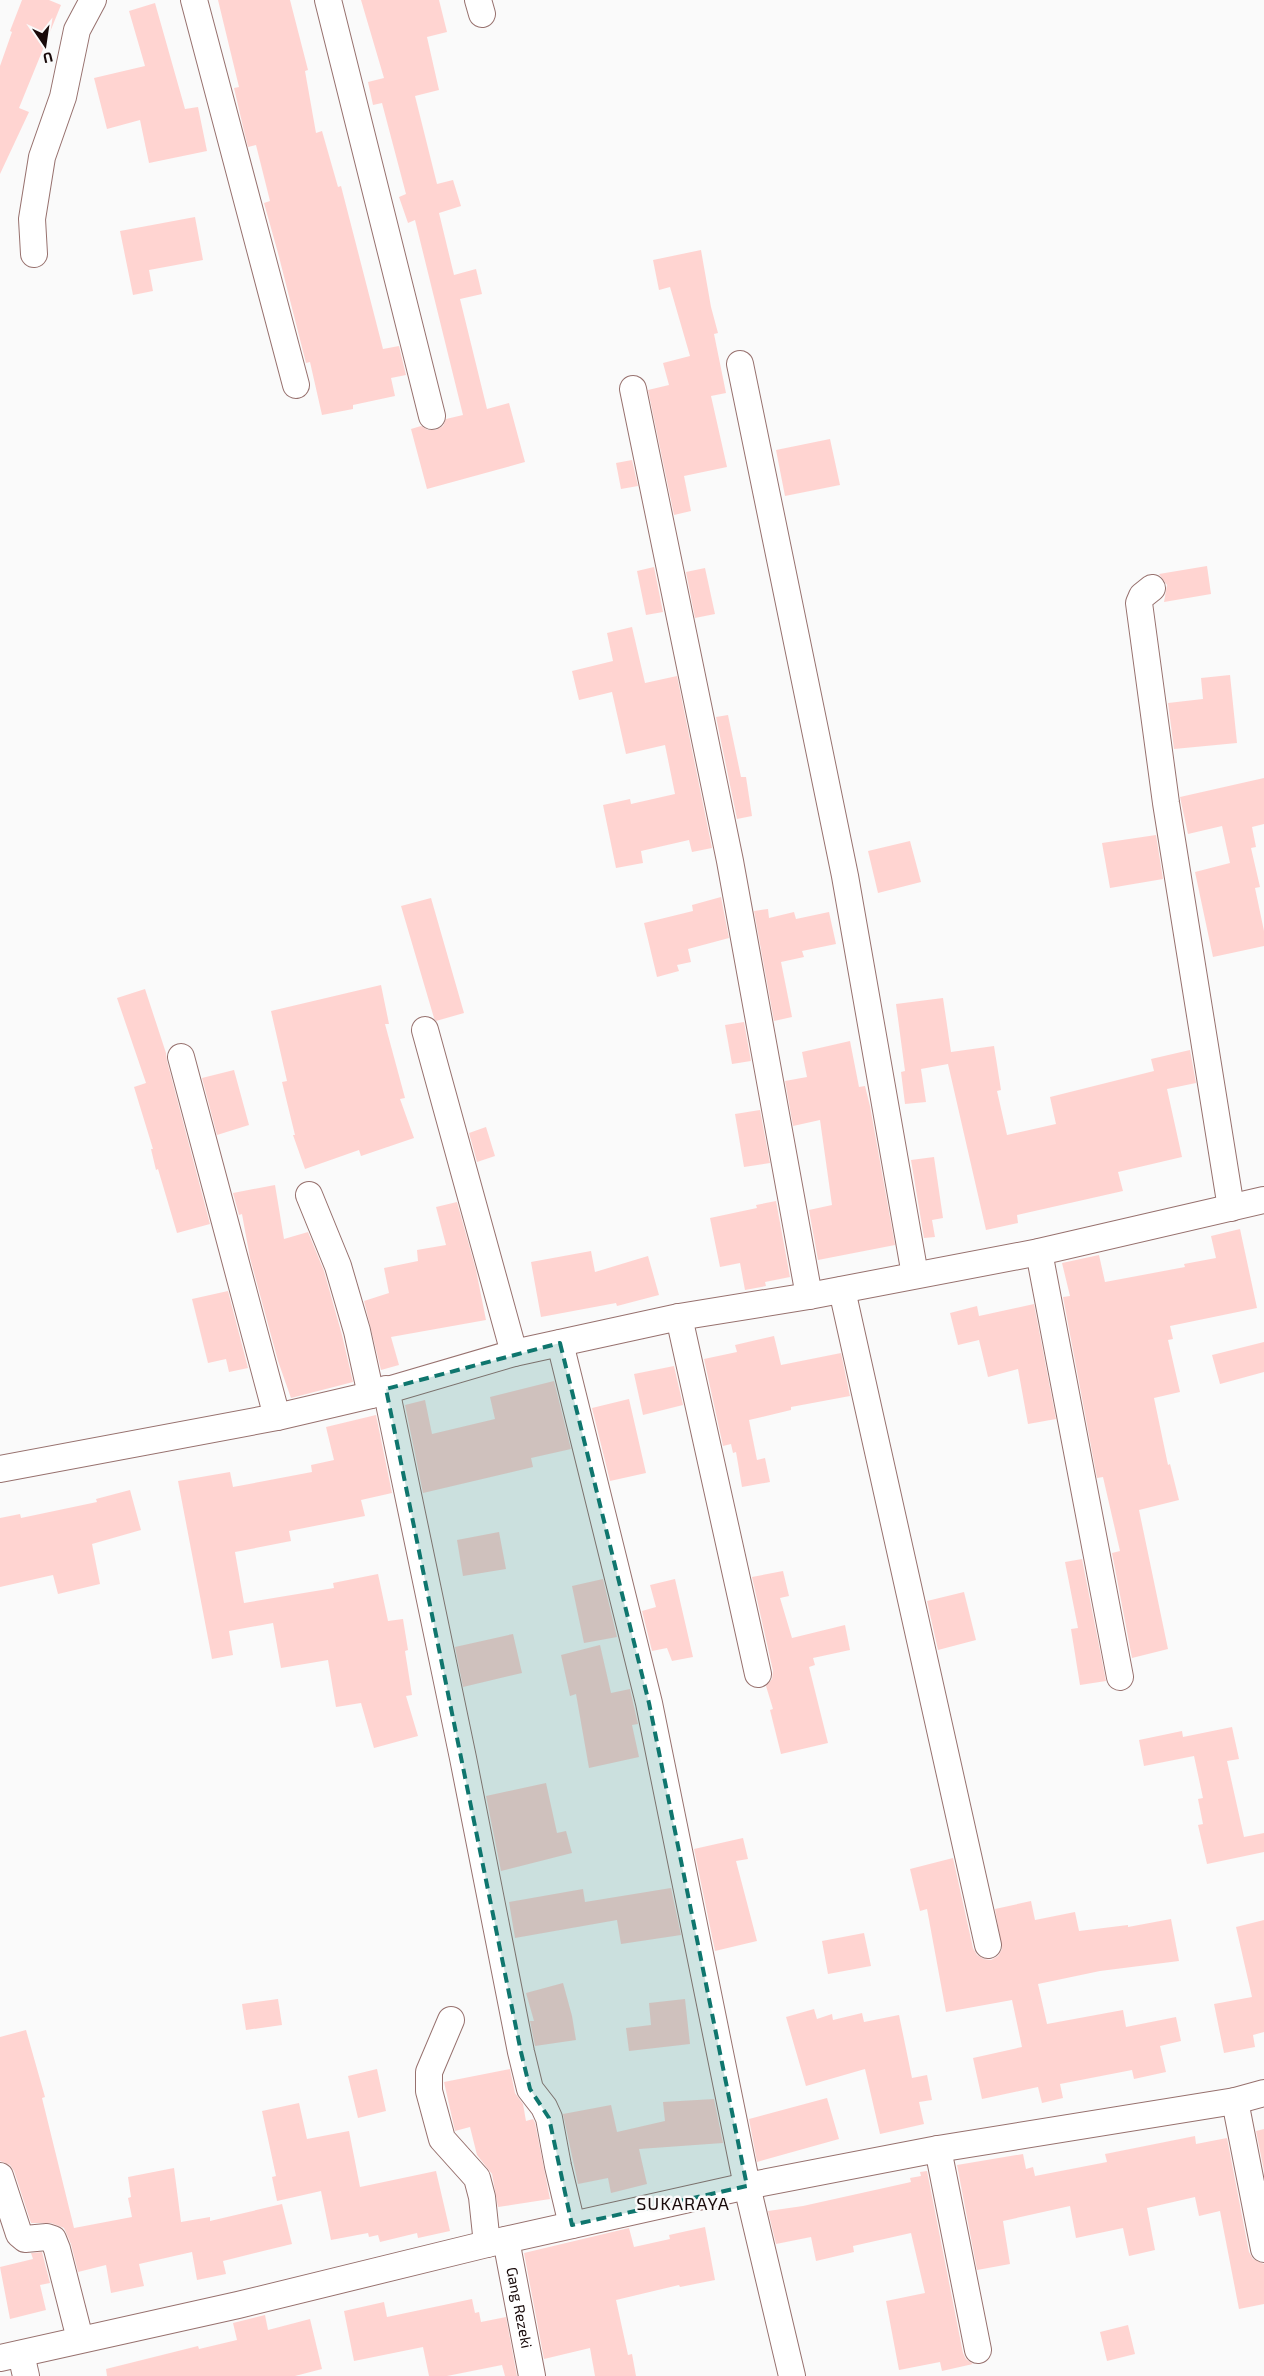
<svg xmlns="http://www.w3.org/2000/svg" width="1264" height="2376" viewBox="0 0 1264 2376" font-family="'Exo 2',sans-serif">
  <style>
    .building { fill: #ffd4d1 }
    .lines { fill: none; stroke-linecap: round; stroke-linejoin: round }
    .minor-casing { stroke: #97716e; stroke-width: 28 }
    .minor { stroke: #fff; stroke-width: 26 }
    .marked { fill: #0f766e; fill-opacity: 0.2; stroke: #0f766e; stroke-width: 4; stroke-dasharray: 10 6; stroke-linejoin: round }
    .labels { text-anchor: middle; stroke-width: 5; stroke-linejoin: round; paint-order: stroke }
    .street-label { font-size: 15px; fill: #180a0a; stroke: #fafafa }
    .quarter-label { font-size: 18px; letter-spacing: 1px; fill: #180a0a; stroke: #fafafa }
  </style>
  <rect width="100%" height="100%" fill="#fafafa"/>
  <path class="building" d="M 22,0 L 49,0 L 61,5 L 19,108 L 29,112 L 0,174 L 0,66 L 12,32 L 10,31 Z
    M 218,0 L 290,0 L 308,70 L 305,71 L 316,133 L 322,131 L 338,187 L 341,186 L 383,349 L 399,346 L 406,375 L 391,378 L 395,396 L 353,405 L 353,409 L 322,415 L 310,362 L 306,363 L 278,253 L 264,203 L 270,201 L 256,145 L 248,147 L 244,131 L 234,88 L 239,87 Z
    M 361,0 L 439,0 L 447,32 L 427,37 L 439,90 L 415,96 L 437,184 L 453,180 L 461,206 L 439,213 L 454,275 L 476,269 L 482,294 L 460,299 L 487,409 L 509,403 L 525,462 L 427,489 L 411,429 L 421,426 L 428,430 L 436,430 L 443,426 L 446,419 L 463,415 L 415,220 L 408,223 L 399,197 L 406,194 L 382,103 L 373,105 L 368,82 L 384,78 Z
    M 155,3 L 185,109 L 198,107 L 207,151 L 149,163 L 140,120 L 107,129 L 94,78 L 145,66 L 129,11 Z
    M 195,217 L 203,260 L 149,270 L 153,291 L 133,295 L 120,231 Z
    M 701,250 L 711,307 L 718,333 L 714,334 L 726,393 L 711,396 L 727,467 L 684,476 L 691,511 L 674,515 L 648,390 L 669,385 L 663,363 L 690,356 L 670,287 L 659,290 L 653,260 Z
    M 830,439 L 840,485 L 785,496 L 776,450 Z
    M 632,460 L 638,486 L 621,489 L 616,463 Z
    M 1207,566 L 1211,594 L 1164,602 L 1167,585 L 1159,574 Z
    M 654,567 L 663,612 L 646,615 L 637,571 Z
    M 705,568 L 715,614 L 695,618 L 686,572 Z
    M 632,627 L 645,683 L 677,676 L 712,848 L 692,852 L 689,840 L 641,851 L 643,863 L 616,868 L 603,805 L 630,799 L 631,804 L 675,794 L 665,745 L 626,754 L 612,692 L 579,700 L 572,671 L 613,661 L 607,633 Z
    M 1230,675 L 1237,743 L 1174,749 L 1168,703 L 1203,699 L 1201,678 Z
    M 728,715 L 741,777 L 746,777 L 752,816 L 737,819 L 716,717 Z
    M 1264,778 L 1264,824 L 1252,827 L 1256,847 L 1251,848 L 1260,887 L 1255,888 L 1264,931 L 1264,946 L 1213,957 L 1195,872 L 1230,863 L 1222,826 L 1188,834 L 1180,797 Z
    M 1156,835 L 1163,879 L 1110,888 L 1102,843 Z
    M 910,841 L 921,882 L 878,893 L 868,851 Z
    M 721,897 L 729,938 L 688,949 L 691,962 L 677,965 L 679,971 L 657,977 L 644,923 L 693,911 L 692,905 Z
    M 431,898 L 464,1013 L 436,1021 L 434,1018 L 401,906 Z
    M 768,909 L 769,918 L 794,912 L 796,919 L 829,912 L 836,944 L 802,951 L 804,957 L 781,962 L 792,1017 L 774,1021 L 754,911 Z
    M 381,985 L 389,1024 L 385,1024 L 405,1098 L 400,1099 L 414,1138 L 361,1156 L 359,1150 L 305,1169 L 293,1135 L 295,1135 L 282,1082 L 287,1081 L 271,1011 Z
    M 145,989 L 166,1053 L 167,1061 L 210,1224 L 177,1233 L 158,1169 L 156,1170 L 151,1149 L 153,1149 L 134,1087 L 146,1083 L 117,998 Z
    M 943,998 L 951,1052 L 994,1046 L 1001,1090 L 997,1091 L 1007,1135 L 1056,1124 L 1050,1097 L 1154,1071 L 1151,1059 L 1190,1050 L 1196,1083 L 1167,1089 L 1182,1157 L 1118,1172 L 1123,1191 L 1017,1215 L 1018,1223 L 986,1230 L 948,1064 L 910,1071 L 921,1069 L 926,1102 L 905,1104 L 901,1072 L 905,1071 L 896,1004 Z
    M 744,1022 L 751,1061 L 732,1064 L 725,1025 Z
    M 850,1041 L 859,1087 L 865,1086 L 870,1106 L 895,1245 L 818,1260 L 809,1210 L 832,1205 L 820,1120 L 793,1126 L 785,1081 L 807,1077 L 802,1052 Z
    M 234,1070 L 249,1125 L 217,1135 L 202,1078 Z
    M 760,1110 L 770,1163 L 744,1167 L 735,1114 Z
    M 486,1127 L 495,1156 L 477,1162 L 469,1133 Z
    M 934,1157 L 943,1218 L 932,1220 L 935,1237 L 924,1238 L 911,1160 Z
    M 275,1185 L 284,1239 L 308,1232 L 324,1271 L 342,1335 L 353,1382 L 291,1398 L 278,1361 L 250,1258 L 242,1214 L 239,1215 L 233,1193 Z
    M 776,1201 L 790,1277 L 765,1282 L 766,1286 L 745,1290 L 740,1263 L 720,1267 L 710,1218 L 757,1208 L 756,1205 Z
    M 457,1202 L 476,1270 L 486,1320 L 391,1337 L 399,1365 L 381,1370 L 364,1301 L 389,1293 L 384,1268 L 418,1261 L 417,1250 L 446,1245 L 436,1207 Z
    M 1240,1229 L 1257,1308 L 1170,1326 L 1173,1339 L 1168,1340 L 1180,1392 L 1154,1398 L 1168,1465 L 1170,1464 L 1179,1500 L 1139,1510 L 1168,1649 L 1132,1658 L 1112,1553 L 1120,1551 L 1103,1477 L 1097,1478 L 1063,1297 L 1070,1296 L 1062,1263 L 1099,1255 L 1105,1282 L 1185,1267 L 1184,1264 L 1216,1258 L 1211,1236 Z
    M 591,1251 L 595,1272 L 648,1256 L 659,1295 L 617,1306 L 616,1303 L 541,1317 L 531,1262 Z
    M 228,1291 L 248,1368 L 229,1372 L 226,1359 L 208,1363 L 192,1299 Z
    M 1034,1304 L 1056,1419 L 1028,1424 L 1018,1369 L 988,1377 L 979,1340 L 958,1345 L 950,1313 L 977,1306 L 979,1316 Z
    M 774,1336 L 781,1365 L 841,1353 L 850,1396 L 791,1407 L 791,1410 L 749,1420 L 757,1460 L 765,1458 L 770,1482 L 742,1487 L 736,1452 L 733,1453 L 731,1444 L 723,1446 L 704,1359 L 737,1352 L 735,1345 Z
    M 1264,1342 L 1264,1372 L 1220,1384 L 1212,1355 Z
    M 674,1366 L 683,1405 L 643,1415 L 634,1374 Z
    M 554,1381 L 571,1449 L 531,1458 L 533,1467 L 423,1493 L 405,1405 L 425,1400 L 432,1434 L 495,1419 L 490,1397 Z
    M 629,1399 L 646,1473 L 610,1481 L 592,1408 Z
    M 376,1415 L 392,1493 L 361,1500 L 365,1516 L 289,1531 L 291,1541 L 235,1552 L 244,1603 L 334,1588 L 333,1583 L 378,1574 L 388,1621 L 403,1619 L 408,1650 L 405,1651 L 412,1695 L 406,1696 L 418,1736 L 374,1748 L 361,1703 L 336,1707 L 328,1660 L 281,1668 L 273,1623 L 229,1631 L 233,1655 L 212,1659 L 178,1481 L 230,1472 L 233,1487 L 312,1472 L 311,1465 L 334,1460 L 326,1427 Z
    M 130,1490 L 141,1530 L 92,1544 L 100,1584 L 58,1594 L 53,1575 L 0,1587 L 0,1518 L 20,1514 L 21,1518 L 97,1502 L 96,1499 Z
    M 499,1532 L 506,1569 L 463,1576 L 457,1540 Z
    M 1082,1559 L 1106,1681 L 1080,1685 L 1071,1629 L 1078,1628 L 1065,1562 Z
    M 783,1571 L 789,1596 L 780,1598 L 792,1638 L 845,1625 L 850,1650 L 813,1658 L 815,1665 L 809,1667 L 828,1743 L 781,1754 L 770,1710 L 773,1709 L 766,1686 L 772,1679 L 773,1671 L 752,1577 Z
    M 603,1579 L 617,1637 L 584,1643 L 572,1586 Z
    M 675,1579 L 693,1657 L 672,1661 L 667,1648 L 652,1651 L 642,1611 L 656,1607 L 650,1585 Z
    M 964,1592 L 976,1640 L 938,1650 L 927,1601 Z
    M 513,1634 L 522,1673 L 463,1687 L 455,1647 Z
    M 600,1645 L 611,1693 L 630,1689 L 638,1724 L 632,1725 L 639,1757 L 589,1768 L 576,1694 L 570,1696 L 561,1655 Z
    M 1232,1727 L 1239,1759 L 1227,1761 L 1244,1837 L 1264,1833 L 1264,1852 L 1207,1864 L 1198,1825 L 1203,1824 L 1198,1799 L 1203,1798 L 1194,1756 L 1144,1766 L 1139,1740 L 1182,1731 L 1183,1737 Z
    M 546,1783 L 557,1833 L 566,1831 L 572,1853 L 501,1871 L 486,1796 Z
    M 743,1838 L 748,1859 L 736,1861 L 757,1941 L 715,1951 L 694,1849 Z
    M 953,1858 L 973,1948 L 977,1955 L 984,1959 L 991,1960 L 998,1956 L 1002,1949 L 995,1909 L 1031,1901 L 1035,1920 L 1075,1912 L 1079,1931 L 1128,1925 L 1128,1927 L 1171,1919 L 1179,1961 L 1100,1971 L 1038,1984 L 1047,2024 L 1123,2010 L 1126,2027 L 1176,2017 L 1181,2041 L 1160,2046 L 1166,2072 L 1134,2079 L 1132,2070 L 1060,2084 L 1063,2098 L 1042,2103 L 1038,2087 L 982,2099 L 973,2058 L 1022,2047 L 1012,2000 L 946,2012 L 927,1909 L 920,1911 L 910,1869 Z
    M 671,1888 L 681,1935 L 621,1944 L 617,1920 L 515,1938 L 509,1902 L 583,1889 L 585,1902 Z
    M 1264,1920 L 1264,2032 L 1253,2035 L 1255,2047 L 1224,2053 L 1214,2004 L 1252,1997 L 1236,1927 Z
    M 864,1933 L 871,1966 L 828,1974 L 822,1941 Z
    M 563,1983 L 572,2016 L 576,2040 L 535,2046 L 530,2021 L 534,2021 L 526,1993 Z
    M 278,1999 L 282,2025 L 246,2030 L 242,2004 Z
    M 685,1999 L 690,2044 L 629,2051 L 626,2028 L 651,2025 L 649,2003 Z
    M 814,2009 L 817,2019 L 832,2014 L 833,2020 L 862,2013 L 864,2022 L 899,2015 L 912,2078 L 927,2075 L 932,2100 L 919,2102 L 924,2124 L 880,2134 L 865,2069 L 806,2086 L 786,2017 Z
    M 26,2030 L 45,2097 L 42,2098 L 74,2228 L 132,2217 L 128,2198 L 131,2197 L 128,2177 L 174,2168 L 181,2222 L 210,2217 L 210,2221 L 282,2204 L 292,2244 L 223,2261 L 226,2274 L 197,2280 L 192,2252 L 139,2264 L 144,2286 L 111,2293 L 106,2265 L 78,2272 L 71,2244 L 64,2228 L 51,2223 L 31,2223 L 14,2171 L 10,2165 L 0,2161 L 0,2037 Z
    M 377,2069 L 386,2111 L 358,2118 L 348,2076 Z
    M 510,2069 L 515,2093 L 523,2104 L 526,2121 L 533,2119 L 535,2123 L 550,2199 L 498,2207 L 492,2174 L 477,2155 L 470,2127 L 455,2131 L 444,2082 Z
    M 827,2098 L 839,2139 L 757,2162 L 749,2119 Z
    M 714,2099 L 723,2143 L 639,2149 L 647,2184 L 611,2193 L 608,2178 L 578,2184 L 563,2114 L 611,2105 L 617,2132 L 665,2121 L 663,2102 Z
    M 299,2103 L 307,2139 L 349,2131 L 360,2187 L 436,2171 L 450,2231 L 418,2238 L 417,2233 L 380,2242 L 378,2235 L 369,2237 L 368,2233 L 331,2240 L 321,2191 L 277,2201 L 272,2177 L 276,2176 L 262,2111 Z
    M 1264,2129 L 1264,2171 L 1256,2131 Z
    M 1195,2136 L 1196,2144 L 1227,2138 L 1249,2252 L 1253,2259 L 1264,2264 L 1264,2304 L 1239,2309 L 1220,2211 L 1199,2216 L 1195,2197 L 1147,2208 L 1155,2250 L 1129,2256 L 1123,2228 L 1076,2238 L 1070,2206 L 1003,2221 L 1010,2264 L 977,2270 L 957,2165 L 1023,2154 L 1026,2169 L 1033,2167 L 1035,2176 L 1107,2162 L 1105,2154 Z
    M 927,2171 L 963,2353 L 966,2359 L 973,2364 L 942,2371 L 940,2362 L 899,2370 L 886,2301 L 925,2293 L 911,2233 L 853,2246 L 854,2252 L 816,2261 L 811,2237 L 776,2244 L 768,2211 L 803,2206 L 911,2182 L 910,2178 L 921,2176 L 920,2172 Z
    M 705,2227 L 715,2280 L 680,2287 L 679,2285 L 616,2300 L 628,2355 L 632,2354 L 636,2376 L 595,2376 L 590,2348 L 544,2359 L 524,2253 L 629,2228 L 634,2247 L 670,2239 L 669,2235 Z
    M 42,2252 L 50,2283 L 40,2285 L 46,2310 L 10,2319 L 0,2267 L 33,2259 L 31,2253 Z
    M 472,2299 L 475,2313 L 479,2312 L 481,2322 L 506,2317 L 517,2376 L 505,2376 L 502,2365 L 447,2376 L 429,2376 L 423,2347 L 354,2361 L 344,2311 L 384,2302 L 387,2317 Z
    M 265,2315 L 268,2330 L 310,2319 L 322,2369 L 295,2376 L 107,2376 L 106,2369 L 198,2346 L 199,2349 L 237,2340 L 233,2323 Z
    M 1128,2325 L 1135,2354 L 1107,2361 L 1100,2332 Z"/>
  <g class="lines">
    <g class="minor-casing">
      <g id="minor">
        <path d="M 194,0 L 296,385"/>
        <path d="M 328,0 L 432,416"/>
        <path d="M 478,0 L 482,14"/>
        <path d="M 34,254 L 32,219 L 42,157 L 63,97 L 77,30 L 93,0"/>
        <path d="M 740,364 L 845,876 L 915,1275"/>
        <path d="M 633,389 L 730,861 L 809,1296"/>
        <path d="M 1152,588 L 1142,596 L 1139,603 L 1166,803 L 1231,1208"/>
        <path d="M 425,1030 L 514,1353"/>
        <path d="M 181,1057 L 277,1417"/>
        <path d="M 309,1195 L 338,1266 L 357,1331 L 371,1395"/>
        <path d="M 1039,1252 L 1120,1677"/>
        <path d="M 842,1290 L 988,1945"/>
        <path d="M 679,1317 L 758,1674"/>
        <path d="M 560,1343 L 649,1703 L 747,2186 L 792,2376"/>
        <path d="M 386,1389 L 463,1758 L 521,2052 L 530,2089 L 544,2107 L 549,2118 L 558,2166 L 572,2225"/>
        <path d="M 0,1469 L 277,1417 L 371,1395 L 514,1353 L 679,1317 L 809,1296 L 1039,1252 L 1264,1200"/>
        <path d="M 451,2020 L 429,2072 L 429,2091 L 442,2139 L 477,2178 L 482,2197 L 487,2244"/>
        <path d="M 1235,2101 L 1264,2249"/>
        <path d="M 938,2149 L 978,2350"/>
        <path d="M 0,2176 L 19,2234 L 25,2239 L 47,2237 L 53,2239 L 57,2249 L 80,2339"/>
        <path id="s1" d="M 506,2240 L 532,2376"/>
        <path d="M 21,2354 L 26,2376"/>
        <path d="M 0,2358 L 238,2305 L 487,2244 L 747,2186 L 938,2149 L 1235,2101 L 1264,2093"/>
      </g>
    </g>
    <use href="#minor" class="minor"/>
  </g>
  <path class="marked" d="M 560,1343 L 649,1703 L 747,2186 L 572,2225 L 549,2118 L 530,2089 L 521,2052 L 386,1389 Z"/>
  <g class="labels">
    <g class="street-label">
      <text dy="5" stroke="none"><textPath href="#s1" startOffset="69">Gang Rezeki</textPath></text>
    </g>
    <g class="quarter-label">
      <text x="683" y="2210">SUKARAYA</text>
    </g>
  </g>
  <g transform="translate(45 45) rotate(167)" stroke="#fafafa" stroke-width="4" paint-order="stroke">
  <path d="M0-4L9 19L0 12L-9 19Z" fill="#180a0a"/>
  <text y="-8" font-size="14" font-weight="bold" text-anchor="middle" fill="#180a0a">U</text>
  </g>
</svg>
